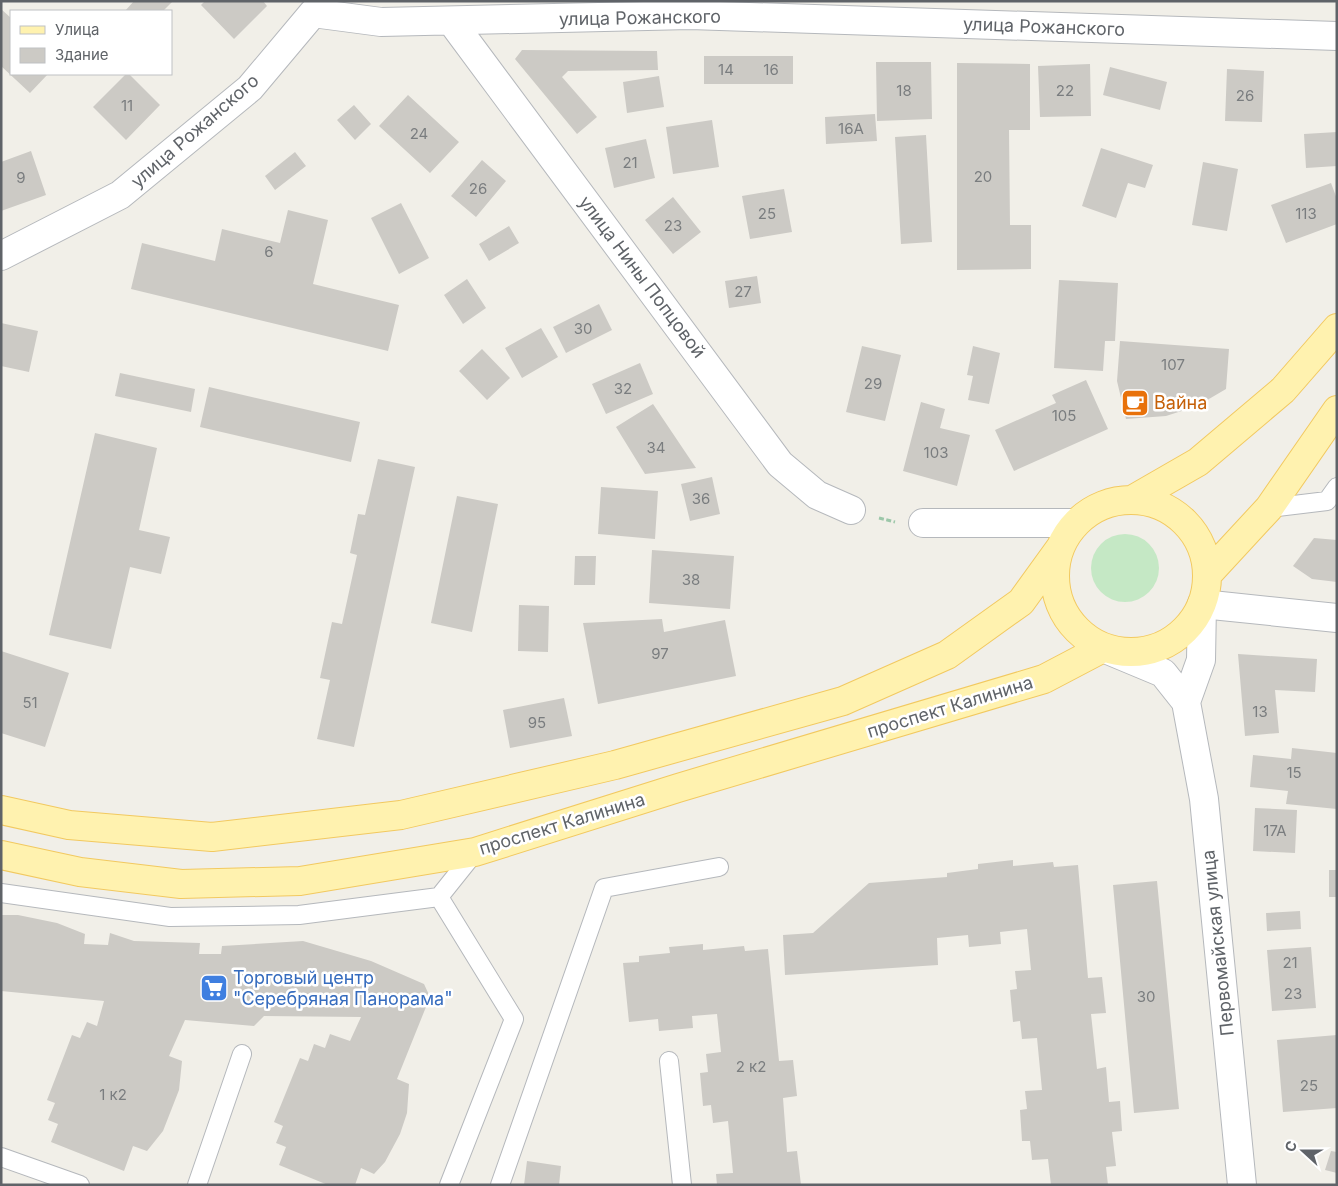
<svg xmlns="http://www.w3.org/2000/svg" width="1338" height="1186" viewBox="0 0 1338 1186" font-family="Inter,sans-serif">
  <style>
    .green { fill: #c5e8c5 }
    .building { fill: #cccac5 }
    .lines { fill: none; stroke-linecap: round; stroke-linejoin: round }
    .service-casing { stroke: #b5b8bc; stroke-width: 20 }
    .minor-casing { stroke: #b5b8bc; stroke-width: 30 }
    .tertiary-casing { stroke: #b5b8bc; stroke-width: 30 }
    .primary-casing { stroke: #f2c960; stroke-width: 30 }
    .path { stroke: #9cc7a9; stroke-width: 3; stroke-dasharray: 5 2.5; stroke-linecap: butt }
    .service { stroke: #fff; stroke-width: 18 }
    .minor { stroke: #fff; stroke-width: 28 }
    .tertiary { stroke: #fff; stroke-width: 28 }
    .primary { stroke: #fff2af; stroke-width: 28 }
    .labels { text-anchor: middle; stroke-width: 5; stroke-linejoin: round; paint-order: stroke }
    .number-label { font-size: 15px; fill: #7a7d7f }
    .street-label { font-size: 18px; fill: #5f6368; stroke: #fff }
    .food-label { font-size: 18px; fill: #c56008; stroke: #fff; text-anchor: start }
    .shop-label { font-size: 18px; fill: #366cbe; stroke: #fff; text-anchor: start }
  </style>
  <rect width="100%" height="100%" fill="#f1efe8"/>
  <path class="green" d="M1091 568a34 34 0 1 1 68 0a34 34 0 1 1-68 0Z"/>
  <path class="building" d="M 134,1 L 173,1 L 163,11 L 125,11 Z
    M 205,1 L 263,1 L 267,6 L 234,39 L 201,5 Z
    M 1,9 L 11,18 L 11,74 L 48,74 L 30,93 L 1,66 Z
    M 522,50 L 657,51 L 658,70 L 568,71 L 562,77 L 597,117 L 577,134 L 515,59 Z
    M 704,56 L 793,56 L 793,84 L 704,84 Z
    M 876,62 L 931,62 L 932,119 L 877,121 Z
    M 957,63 L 1030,64 L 1030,130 L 1009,130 L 1010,225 L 1031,225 L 1031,269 L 957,270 Z
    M 1090,64 L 1091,116 L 1040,117 L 1038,66 Z
    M 1110,67 L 1167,82 L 1160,110 L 1103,95 Z
    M 1227,69 L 1264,71 L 1262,122 L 1225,121 Z
    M 126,74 L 129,74 L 160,105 L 126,140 L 93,107 Z
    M 659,76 L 664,107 L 627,113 L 623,82 Z
    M 408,95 L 459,142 L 430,173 L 379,126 Z
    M 354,105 L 371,124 L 355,140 L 337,120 Z
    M 875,114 L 877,141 L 826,144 L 825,117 Z
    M 712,120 L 719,167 L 673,174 L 666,127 Z
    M 1337,132 L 1337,166 L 1306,168 L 1304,134 Z
    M 926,135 L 932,242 L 901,244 L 895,137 Z
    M 646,139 L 655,178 L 614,188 L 605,148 Z
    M 1101,148 L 1153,165 L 1145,188 L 1128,183 L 1116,218 L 1082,206 Z
    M 31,151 L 46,195 L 1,211 L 1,162 Z
    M 295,152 L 306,166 L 275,190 L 265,176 Z
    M 482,160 L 506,181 L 476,217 L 451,196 Z
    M 1203,162 L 1238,169 L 1227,231 L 1192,225 Z
    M 1331,183 L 1337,199 L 1337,224 L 1286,243 L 1271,205 Z
    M 784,189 L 792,232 L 750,239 L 742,196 Z
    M 673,197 L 701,232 L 673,254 L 645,220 Z
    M 401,203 L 429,258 L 399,274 L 371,218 Z
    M 288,210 L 328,220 L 313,284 L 399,305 L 388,351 L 131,289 L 142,243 L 215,261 L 222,229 L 280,243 Z
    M 509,226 L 519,243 L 489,261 L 479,244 Z
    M 757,276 L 761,303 L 729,308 L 725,281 Z
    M 467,279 L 486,308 L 463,324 L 444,295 Z
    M 1059,280 L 1118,283 L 1115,341 L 1105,341 L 1103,371 L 1054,368 Z
    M 599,304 L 612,330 L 566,353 L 553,327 Z
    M 1,323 L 38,331 L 29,372 L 1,366 Z
    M 541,328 L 558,357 L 522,378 L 505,348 Z
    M 1120,341 L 1229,349 L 1226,389 L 1197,406 L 1166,416 L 1126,419 L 1117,381 Z
    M 862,346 L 901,355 L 885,421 L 846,412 Z
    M 973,346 L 1000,353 L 989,404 L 968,400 L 973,376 L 967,375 Z
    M 482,349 L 510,378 L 487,400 L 459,371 Z
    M 640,363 L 653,394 L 606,414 L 592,384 Z
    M 120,373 L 195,389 L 191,412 L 115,396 Z
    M 1086,380 L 1108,429 L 1014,471 L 995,430 L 1056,403 L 1052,395 Z
    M 209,387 L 360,422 L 351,462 L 200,427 Z
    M 921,402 L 945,409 L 940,428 L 970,435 L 957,486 L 903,471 Z
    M 653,404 L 696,468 L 645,474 L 616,427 Z
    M 95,433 L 157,448 L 139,530 L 170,537 L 161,574 L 130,567 L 111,649 L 49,635 Z
    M 378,459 L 415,467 L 354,747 L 317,739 L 330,680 L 320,678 L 332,622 L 342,624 L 357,555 L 350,553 L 358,514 L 365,515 Z
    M 712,477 L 720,514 L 690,521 L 681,484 Z
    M 601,487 L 658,491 L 655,539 L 598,534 Z
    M 457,496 L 498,504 L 472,632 L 431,623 Z
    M 1314,538 L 1337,540 L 1337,582 L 1312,579 L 1293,566 Z
    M 652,550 L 734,556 L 730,609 L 649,603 Z
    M 575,556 L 596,556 L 595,585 L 574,585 Z
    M 519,605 L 549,606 L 548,652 L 518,651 Z
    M 662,619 L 664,632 L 725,620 L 736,676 L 598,704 L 583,623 Z
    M 1,651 L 69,673 L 45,747 L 1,733 Z
    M 1238,654 L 1317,659 L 1315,692 L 1275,690 L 1279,733 L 1245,736 Z
    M 564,698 L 572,736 L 510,748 L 503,710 Z
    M 1292,748 L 1337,753 L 1337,809 L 1286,804 L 1288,791 L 1250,787 L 1253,755 L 1291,759 Z
    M 1255,808 L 1297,810 L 1295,853 L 1253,851 Z
    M 1013,860 L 1013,866 L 1053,862 L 1054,867 L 1078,865 L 1088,978 L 1102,977 L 1106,1013 L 1091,1014 L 1097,1069 L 1106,1067 L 1109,1102 L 1120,1101 L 1122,1131 L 1112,1132 L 1116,1166 L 1106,1167 L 1108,1185 L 1051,1185 L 1048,1159 L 1032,1160 L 1030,1141 L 1022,1141 L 1020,1110 L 1027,1109 L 1025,1091 L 1042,1090 L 1037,1038 L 1022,1039 L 1020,1021 L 1013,1022 L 1010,990 L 1017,989 L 1015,971 L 1031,970 L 1027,929 L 1000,932 L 1001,944 L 969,947 L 968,935 L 937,938 L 938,965 L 785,975 L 783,935 L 813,933 L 869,883 L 947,877 L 947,873 L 978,869 L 978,864 Z
    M 1329,870 L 1337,870 L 1337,897 L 1329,897 Z
    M 1157,881 L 1179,1109 L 1134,1113 L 1113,885 Z
    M 1300,911 L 1301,929 L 1267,931 L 1266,913 Z
    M 1,915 L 18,915 L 57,923 L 85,934 L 84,944 L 108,945 L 110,933 L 134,941 L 200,943 L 199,954 L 221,954 L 222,946 L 303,941 L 371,961 L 424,984 L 430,997 L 397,1079 L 409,1084 L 407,1113 L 400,1134 L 385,1162 L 374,1174 L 361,1168 L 355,1185 L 328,1185 L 279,1165 L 286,1147 L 276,1143 L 283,1126 L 274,1122 L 300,1058 L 308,1061 L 314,1044 L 325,1048 L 330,1034 L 350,1041 L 361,1017 L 264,1016 L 254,1026 L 185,1020 L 169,1056 L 182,1061 L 179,1090 L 163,1131 L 147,1151 L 133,1146 L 124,1171 L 51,1142 L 58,1124 L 48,1120 L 55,1103 L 47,1100 L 72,1035 L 80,1038 L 87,1022 L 97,1026 L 104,1001 L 1,991 Z
    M 703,944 L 703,950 L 744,946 L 745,951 L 768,949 L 779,1061 L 793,1060 L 797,1096 L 783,1098 L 787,1152 L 797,1151 L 801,1185 L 717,1185 L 716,1174 L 733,1173 L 728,1121 L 713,1123 L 711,1105 L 703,1106 L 700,1073 L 708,1072 L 706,1054 L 721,1052 L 717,1014 L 692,1016 L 693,1028 L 659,1031 L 658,1019 L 629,1022 L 623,963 L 639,962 L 639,956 L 670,953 L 669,947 Z
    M 1311,947 L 1316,1008 L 1272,1011 L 1267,950 Z
    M 1337,1035 L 1337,1108 L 1283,1112 L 1277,1040 Z
    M 1331,1151 L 1337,1152 L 1337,1173 L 1325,1170 Z
    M 527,1161 L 561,1166 L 559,1185 L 524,1185 Z"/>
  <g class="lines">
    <g class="service-casing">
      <path id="service" d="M 1269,508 L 1327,501 L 1337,487
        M 1,893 L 170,917 L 299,915 L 439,897 L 475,852
        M 439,897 L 514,1019 L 449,1185
        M 669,1061 L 682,1185
        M 1,1157 L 80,1185
        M 197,1185 L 242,1054
        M 500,1185 L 604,888 L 719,867"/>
    </g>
    <g class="minor-casing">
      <path id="minor" d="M 313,13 L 381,22 L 690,15 L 1337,36
        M 452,22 L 780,464 L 817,495 L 851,510
        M 1,256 L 120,195 L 250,88 L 313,13
        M 923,523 L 1075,523
        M 1202,604 L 1337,618"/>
    </g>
    <g class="tertiary-casing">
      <path id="tertiary" d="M 1103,648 L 1163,673 L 1186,702 L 1204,799 L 1242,1185
        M 1186,702 L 1201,660 L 1202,604"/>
    </g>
    <g class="primary-casing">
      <path id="primary" d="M 1132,500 L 1198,462 L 1283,390 L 1337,328
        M1055 576a76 76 0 1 1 152 0a76 76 0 1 1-152 0Z
        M 1207,575 L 1269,508 L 1337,410
        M 1,810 L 69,825 L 212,837 L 401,815 L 615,765 L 843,701 L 947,655 L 1021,602 L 1060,548
        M 1,855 L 80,872 L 181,884 L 300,881 L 475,852 L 678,788 L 1044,679 L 1103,648"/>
    </g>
    <path class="path" d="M 879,518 L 895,522"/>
    <use href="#service" class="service"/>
    <use href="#minor" class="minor"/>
    <use href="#tertiary" class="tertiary"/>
    <use href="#primary" class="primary"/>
  </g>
  <defs>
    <g id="cafe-square" transform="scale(1.4375)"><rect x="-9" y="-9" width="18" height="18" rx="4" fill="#e8710a" stroke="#fff"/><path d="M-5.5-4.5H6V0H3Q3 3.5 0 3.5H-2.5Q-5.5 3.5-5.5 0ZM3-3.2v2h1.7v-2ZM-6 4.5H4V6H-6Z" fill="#fff"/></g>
    <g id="supermarket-square" transform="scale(1.4375)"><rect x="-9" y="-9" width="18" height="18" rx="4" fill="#3f7fe0" stroke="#fff"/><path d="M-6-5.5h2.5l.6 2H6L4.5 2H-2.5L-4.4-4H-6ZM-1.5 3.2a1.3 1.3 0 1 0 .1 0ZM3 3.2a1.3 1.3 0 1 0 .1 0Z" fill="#fff"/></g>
  </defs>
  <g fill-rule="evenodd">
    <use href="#cafe-square" x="1135" y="403"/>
    <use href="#supermarket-square" x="214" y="988"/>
  </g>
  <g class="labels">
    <g class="number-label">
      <text x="726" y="75">14</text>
      <text x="771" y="75">16</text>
      <text x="904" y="96">18</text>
      <text x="1065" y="96">22</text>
      <text x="1245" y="101">26</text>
      <text x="127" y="111">11</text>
      <text x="851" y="134">16А</text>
      <text x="419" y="139">24</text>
      <text x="630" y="168">21</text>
      <text x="983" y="182">20</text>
      <text x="21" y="183">9</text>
      <text x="478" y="194">26</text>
      <text x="767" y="219">25</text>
      <text x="1306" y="219">113</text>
      <text x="673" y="231">23</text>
      <text x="269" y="257">6</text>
      <text x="743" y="297">27</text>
      <text x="583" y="334">30</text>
      <text x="1173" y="370">107</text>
      <text x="873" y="389">29</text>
      <text x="623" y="394">32</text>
      <text x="1064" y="421">105</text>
      <text x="656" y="453">34</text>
      <text x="936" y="458">103</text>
      <text x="701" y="504">36</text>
      <text x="691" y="585">38</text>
      <text x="660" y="659">97</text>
      <text x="30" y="708">51</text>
      <text x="1260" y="717">13</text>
      <text x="537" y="728">95</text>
      <text x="1294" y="778">15</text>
      <text x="1275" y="836">17А</text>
      <text x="1290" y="968">21</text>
      <text x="1293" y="999">23</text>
      <text x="1146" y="1002">30</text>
      <text x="751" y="1072">2 к2</text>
      <text x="1309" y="1091">25</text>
      <text x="113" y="1100">1 к2</text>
    </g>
    <g class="street-label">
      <text transform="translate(640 18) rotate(-1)" y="6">улица Рожанского</text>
      <text transform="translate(1044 27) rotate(2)" y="6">улица Рожанского</text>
      <text transform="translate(195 131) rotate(-41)" y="6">улица Рожанского</text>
      <text transform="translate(642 277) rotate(53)" y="6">улица Нины Попцовой</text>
      <text transform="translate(950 707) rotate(-17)" y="6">проспект Калинина</text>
      <text transform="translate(562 824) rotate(-17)" y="6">проспект Калинина</text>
      <text transform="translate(1218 943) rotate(-96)" y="6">Первомайская улица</text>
    </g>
    <g class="food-label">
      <text x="1154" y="409">Вайна</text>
    </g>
    <g class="shop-label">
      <text x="233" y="984">Торговый центр<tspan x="233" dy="21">"Серебряная Панорама"</tspan></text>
    </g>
  </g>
  <rect width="1338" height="1186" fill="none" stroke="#5f6368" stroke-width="5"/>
  <rect x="10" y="10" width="162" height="65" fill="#ffffff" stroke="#bfc1c3"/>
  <rect x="20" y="26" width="25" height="8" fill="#fff2af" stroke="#bfc1c3"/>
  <text x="55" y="35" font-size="15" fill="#5f6368">Улица</text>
  <rect x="20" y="48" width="25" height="15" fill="#cccac5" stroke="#bfc1c3"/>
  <text x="55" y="60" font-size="15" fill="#5f6368">Здание</text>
  <g transform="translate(1303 1151) rotate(291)" stroke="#ffffff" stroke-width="4" paint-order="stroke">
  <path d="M0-4L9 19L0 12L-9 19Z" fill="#5f6368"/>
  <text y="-8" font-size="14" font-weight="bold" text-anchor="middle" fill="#5f6368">С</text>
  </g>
</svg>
